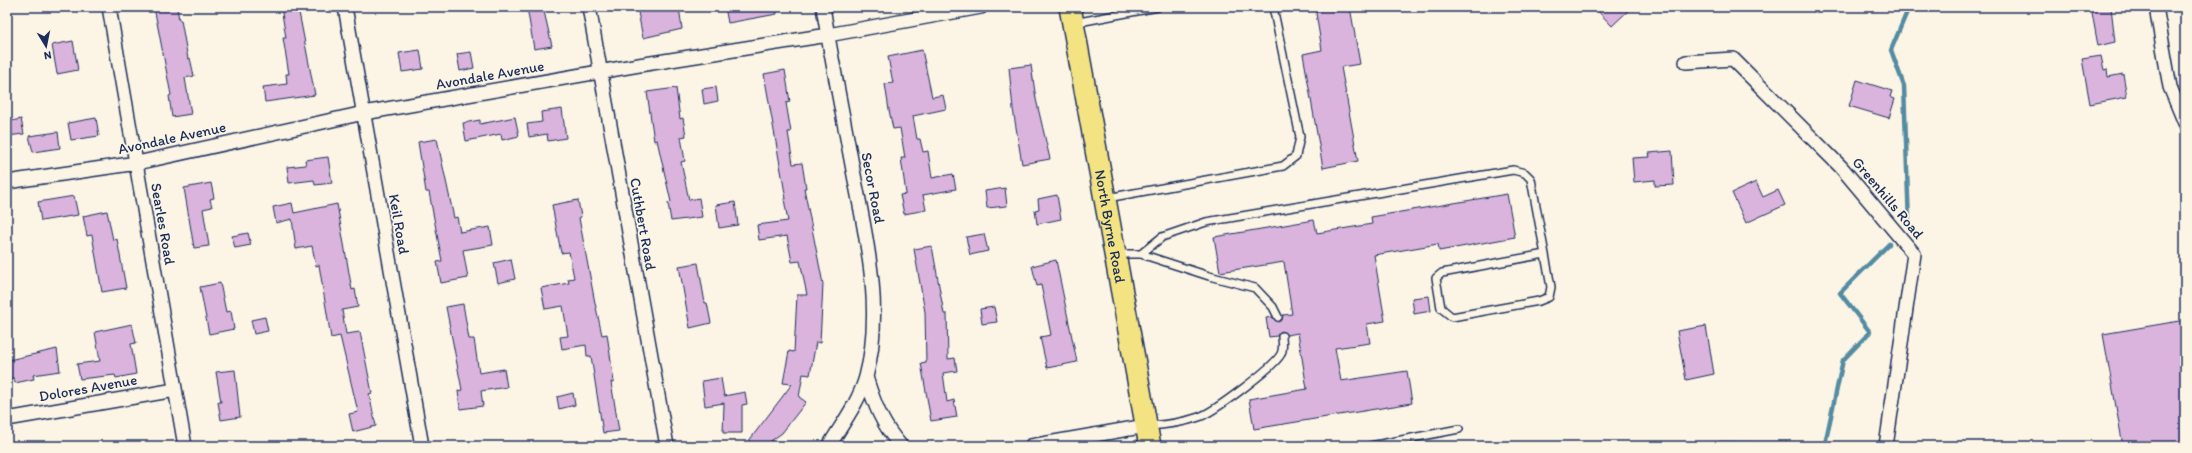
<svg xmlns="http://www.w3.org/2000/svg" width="2192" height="453" viewBox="0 0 2192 453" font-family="Itim,sans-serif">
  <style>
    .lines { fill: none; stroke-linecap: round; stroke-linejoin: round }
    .stream { stroke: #538ba2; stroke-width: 4.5 }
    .building { fill: #dab4dc; stroke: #1b2f5e }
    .service-casing { stroke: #1b2f5e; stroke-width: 10 }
    .minor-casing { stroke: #1b2f5e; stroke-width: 16 }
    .primary-casing { stroke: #1b2f5e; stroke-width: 24 }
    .service { stroke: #fcf5e5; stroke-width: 7 }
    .minor { stroke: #fcf5e5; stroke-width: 13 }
    .primary { stroke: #f4e382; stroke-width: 21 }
    .labels { text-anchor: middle; stroke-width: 3.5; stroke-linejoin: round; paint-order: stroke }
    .street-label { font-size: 15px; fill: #1b2f5e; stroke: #fcf5e5 }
  </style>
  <rect width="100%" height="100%" fill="#fcf5e5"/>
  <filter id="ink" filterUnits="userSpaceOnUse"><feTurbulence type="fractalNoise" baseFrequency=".025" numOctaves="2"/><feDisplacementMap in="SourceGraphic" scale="8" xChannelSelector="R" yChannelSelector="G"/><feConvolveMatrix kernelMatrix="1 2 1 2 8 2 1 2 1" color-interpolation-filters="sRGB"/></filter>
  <g filter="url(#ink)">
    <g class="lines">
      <path class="stream" d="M 1909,7 L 1891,50 L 1904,86 L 1909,224
        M 1712,446 L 1721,443 L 1825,444 L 1843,360 L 1870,332 L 1840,293 L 1889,244"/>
    </g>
    <path class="building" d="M 154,7 L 177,7 L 179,20 L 181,20 L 188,59 L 190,58 L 194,76 L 185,78 L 191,114 L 172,117 L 169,96 L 171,95 Z
      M 281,7 L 298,7 L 315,95 L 265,102 L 263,87 L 287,84 L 286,74 L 289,74 L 283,38 L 286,38 Z
      M 527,7 L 543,7 L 552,46 L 534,49 Z
      M 637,7 L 679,7 L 682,29 L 643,38 Z
      M 725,7 L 776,7 L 777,14 L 728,23 Z
      M 1315,7 L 1350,7 L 1360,64 L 1341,67 L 1358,161 L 1323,168 L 1303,54 L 1322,50 Z
      M 1594,7 L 1632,7 L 1612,26 Z
      M 2091,7 L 2111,7 L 2115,42 L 2098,46 Z
      M 73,41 L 78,70 L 57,74 L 52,45 Z
      M 420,50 L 423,69 L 402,72 L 399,53 Z
      M 922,50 L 932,97 L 943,95 L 946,109 L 913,116 L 917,139 L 920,139 L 923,152 L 928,151 L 932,178 L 953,174 L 956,189 L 923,195 L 926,210 L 904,214 L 900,195 L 906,194 L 901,158 L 905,158 L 900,128 L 893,129 L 889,110 L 885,84 L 893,83 L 888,57 Z
      M 471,52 L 474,68 L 460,71 L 457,54 Z
      M 2101,56 L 2104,70 L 2107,69 L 2108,77 L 2123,74 L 2127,97 L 2090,104 L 2082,59 Z
      M 1031,65 L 1036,99 L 1050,159 L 1022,164 L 1013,109 L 1009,68 Z
      M 785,70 L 790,102 L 786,103 L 791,132 L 788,132 L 793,164 L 802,163 L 806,188 L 804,188 L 823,284 L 820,343 L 816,342 L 810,375 L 803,374 L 799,397 L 806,402 L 782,433 L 764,446 L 745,446 L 792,384 L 783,383 L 789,351 L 794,352 L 797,295 L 807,295 L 800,261 L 792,262 L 787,236 L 759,240 L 757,225 L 788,221 L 784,199 L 786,199 L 764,74 Z
      M 1857,80 L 1892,91 L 1890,97 L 1895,99 L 1889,118 L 1849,106 Z
      M 716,87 L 718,101 L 704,104 L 702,89 Z
      M 676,88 L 680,119 L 683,118 L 686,136 L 681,137 L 685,161 L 681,162 L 689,200 L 699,198 L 702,217 L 671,221 L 668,203 L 671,202 L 657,140 L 654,141 L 647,92 Z
      M 562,109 L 566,138 L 548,141 L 547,134 L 529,137 L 527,124 L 542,122 L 541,112 Z
      M 515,117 L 519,136 L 502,140 L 501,134 L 466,141 L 463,123 L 480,120 L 480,124 Z
      M 96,118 L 99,136 L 71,140 L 68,123 Z
      M 21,119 L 24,134 L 7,136 L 7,122 Z
      M 58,132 L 60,148 L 33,152 L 29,136 Z
      M 437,139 L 454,218 L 457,217 L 460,232 L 490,227 L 493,245 L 463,250 L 468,278 L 441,283 L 437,262 L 442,261 L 429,192 L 426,192 L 418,142 Z
      M 1672,151 L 1674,185 L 1655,186 L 1655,180 L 1634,182 L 1632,158 L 1650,157 L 1649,153 Z
      M 328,157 L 332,183 L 315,185 L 314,180 L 289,183 L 287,167 L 306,165 L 305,160 Z
      M 1756,182 L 1763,197 L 1778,190 L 1785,205 L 1746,223 L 1732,193 Z
      M 211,183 L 214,198 L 210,199 L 212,207 L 203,209 L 209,246 L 194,248 L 184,188 Z
      M 1005,188 L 1007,206 L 987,208 L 985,191 Z
      M 1507,194 L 1515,237 L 1439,251 L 1438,244 L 1374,255 L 1385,321 L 1367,324 L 1370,343 L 1335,348 L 1341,381 L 1407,371 L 1412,403 L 1254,429 L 1249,399 L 1307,389 L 1298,333 L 1287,335 L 1281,331 L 1277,336 L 1269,337 L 1266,318 L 1272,317 L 1278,322 L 1282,320 L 1283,315 L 1292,314 L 1284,262 L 1220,272 L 1214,237 L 1314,220 L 1317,233 L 1372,224 L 1371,217 Z
      M 1057,195 L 1061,219 L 1037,224 L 1035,210 L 1039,209 L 1038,199 Z
      M 74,196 L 78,215 L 41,221 L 38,202 Z
      M 578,200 L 581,217 L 579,218 L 595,303 L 602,335 L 607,334 L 614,382 L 611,382 L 619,431 L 603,433 L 591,356 L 587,356 L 586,345 L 562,349 L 560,337 L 568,336 L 563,306 L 545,309 L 541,288 L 569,283 L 568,279 L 574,278 L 569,252 L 561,253 L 552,205 Z
      M 735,202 L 738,225 L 719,228 L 716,205 Z
      M 292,203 L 294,213 L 337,204 L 352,290 L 355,289 L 358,307 L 342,310 L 346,334 L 360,332 L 372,393 L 369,394 L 376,426 L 353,432 L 349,414 L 358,412 L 340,336 L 331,338 L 319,265 L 316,266 L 312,246 L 296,249 L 292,219 L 276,223 L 273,207 Z
      M 107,211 L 113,240 L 117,239 L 126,288 L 102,292 L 92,235 L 87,236 L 83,216 Z
      M 248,233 L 251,245 L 235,248 L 232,236 Z
      M 984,234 L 988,251 L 970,255 L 966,237 Z
      M 932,246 L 944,314 L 947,314 L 948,359 L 955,358 L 957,371 L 943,373 L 947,402 L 954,400 L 957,417 L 931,421 L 921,363 L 926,362 L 925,312 L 914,249 Z
      M 511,259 L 515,279 L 498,283 L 494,263 Z
      M 1056,260 L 1077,362 L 1047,368 L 1040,337 L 1051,335 L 1041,285 L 1037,286 L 1032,266 Z
      M 698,263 L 705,303 L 707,303 L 711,323 L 690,328 L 679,266 Z
      M 220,283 L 226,312 L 231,311 L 234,329 L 209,334 L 200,287 Z
      M 1429,296 L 1431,311 L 1414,314 L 1412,298 Z
      M 463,304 L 469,339 L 474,339 L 479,373 L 504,369 L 507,387 L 481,391 L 483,406 L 460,409 L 458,391 L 462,390 L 446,307 Z
      M 994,307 L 997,322 L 982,324 L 980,309 Z
      M 265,317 L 268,331 L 254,334 L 251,320 Z
      M 2185,320 L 2185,446 L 2123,446 L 2103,334 Z
      M 132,324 L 136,343 L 131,344 L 136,374 L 116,378 L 115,375 L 80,379 L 77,364 L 100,361 L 95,332 Z
      M 1706,326 L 1714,374 L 1686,380 L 1677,331 Z
      M 57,349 L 60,371 L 33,375 L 34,379 L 15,383 L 14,378 L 7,379 L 7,367 L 10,366 L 9,360 Z
      M 235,370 L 240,417 L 221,420 L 218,402 L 221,402 L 216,372 Z
      M 721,378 L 724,396 L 745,392 L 747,404 L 742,405 L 742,433 L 723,433 L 724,403 L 705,406 L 702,381 Z
      M 573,393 L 575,405 L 559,409 L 557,397 Z"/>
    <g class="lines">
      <g class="service-casing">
        <path id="service" d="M 1074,23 L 1158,7
          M 1107,198 L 1283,166 L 1296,156 L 1300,137 L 1273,7
          M 1116,254 L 1141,254 L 1209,276 L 1255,288 L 1273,307 L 1278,317
          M 1141,254 L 1162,237 L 1206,222 L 1513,170 L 1525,173 L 1531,179 L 1551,287 L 1549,297 L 1539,301 L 1452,317 L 1441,308 L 1436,278 L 1442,273 L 1545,254
          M 1148,426 C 1166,425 1182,423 1199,417 C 1214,412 1274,367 1281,354 C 1284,348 1282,342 1282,336
          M 1370,446 L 1459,429"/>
      </g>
      <g class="minor-casing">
        <path id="minor" d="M 109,7 L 185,446
          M 345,7 L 422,446
          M 589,7 L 667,446
          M 823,7 C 832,62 843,116 853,170 C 866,237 884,309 866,377 C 859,402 842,424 829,446
          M 2156,7 L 2170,87 L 2185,123
          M 1686,62 L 1733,59 L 1841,167 L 1914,254 L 1886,446
          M 7,182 L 137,163 L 364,113 L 639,65 L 828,35 L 981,7
          M 866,377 C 874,403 882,425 901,446
          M 7,419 L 175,390
          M 1031,446 L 1146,426"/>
      </g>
      <g class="primary-casing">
        <g id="primary">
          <path id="s1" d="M 1070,7 L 1150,446"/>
        </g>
      </g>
      <use href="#service" class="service"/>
      <use href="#minor" class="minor"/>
      <use href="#primary" class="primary"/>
    </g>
  </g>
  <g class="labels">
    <g class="street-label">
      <text transform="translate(490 75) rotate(-10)" y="5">Avondale Avenue</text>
      <text transform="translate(172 138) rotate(-12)" y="5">Avondale Avenue</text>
      <text transform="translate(873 188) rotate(79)" y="5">Secor Road</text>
      <text transform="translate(1888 198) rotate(50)" y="5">Greenhills Road</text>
      <text transform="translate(163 224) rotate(80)" y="5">Searles Road</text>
      <text transform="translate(399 224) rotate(80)" y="5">Keil Road</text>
      <text transform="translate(643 224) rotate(80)" y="5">Cuthbert Road</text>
      <text dy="5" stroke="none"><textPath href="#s1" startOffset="223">North Byrne Road</textPath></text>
      <text transform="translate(88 388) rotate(-10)" y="5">Dolores Avenue</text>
    </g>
  </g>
  <rect width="2192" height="453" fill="none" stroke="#fcf5e5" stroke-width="24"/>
  <rect x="12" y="12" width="2168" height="429" fill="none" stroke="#1b2f5e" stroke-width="1.5" filter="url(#ink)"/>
  <g transform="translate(46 46) rotate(170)" stroke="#fcf5e5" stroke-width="3" paint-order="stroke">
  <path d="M0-3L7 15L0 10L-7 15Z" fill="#1b2f5e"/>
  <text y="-6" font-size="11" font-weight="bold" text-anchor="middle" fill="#1b2f5e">N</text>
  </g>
</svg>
